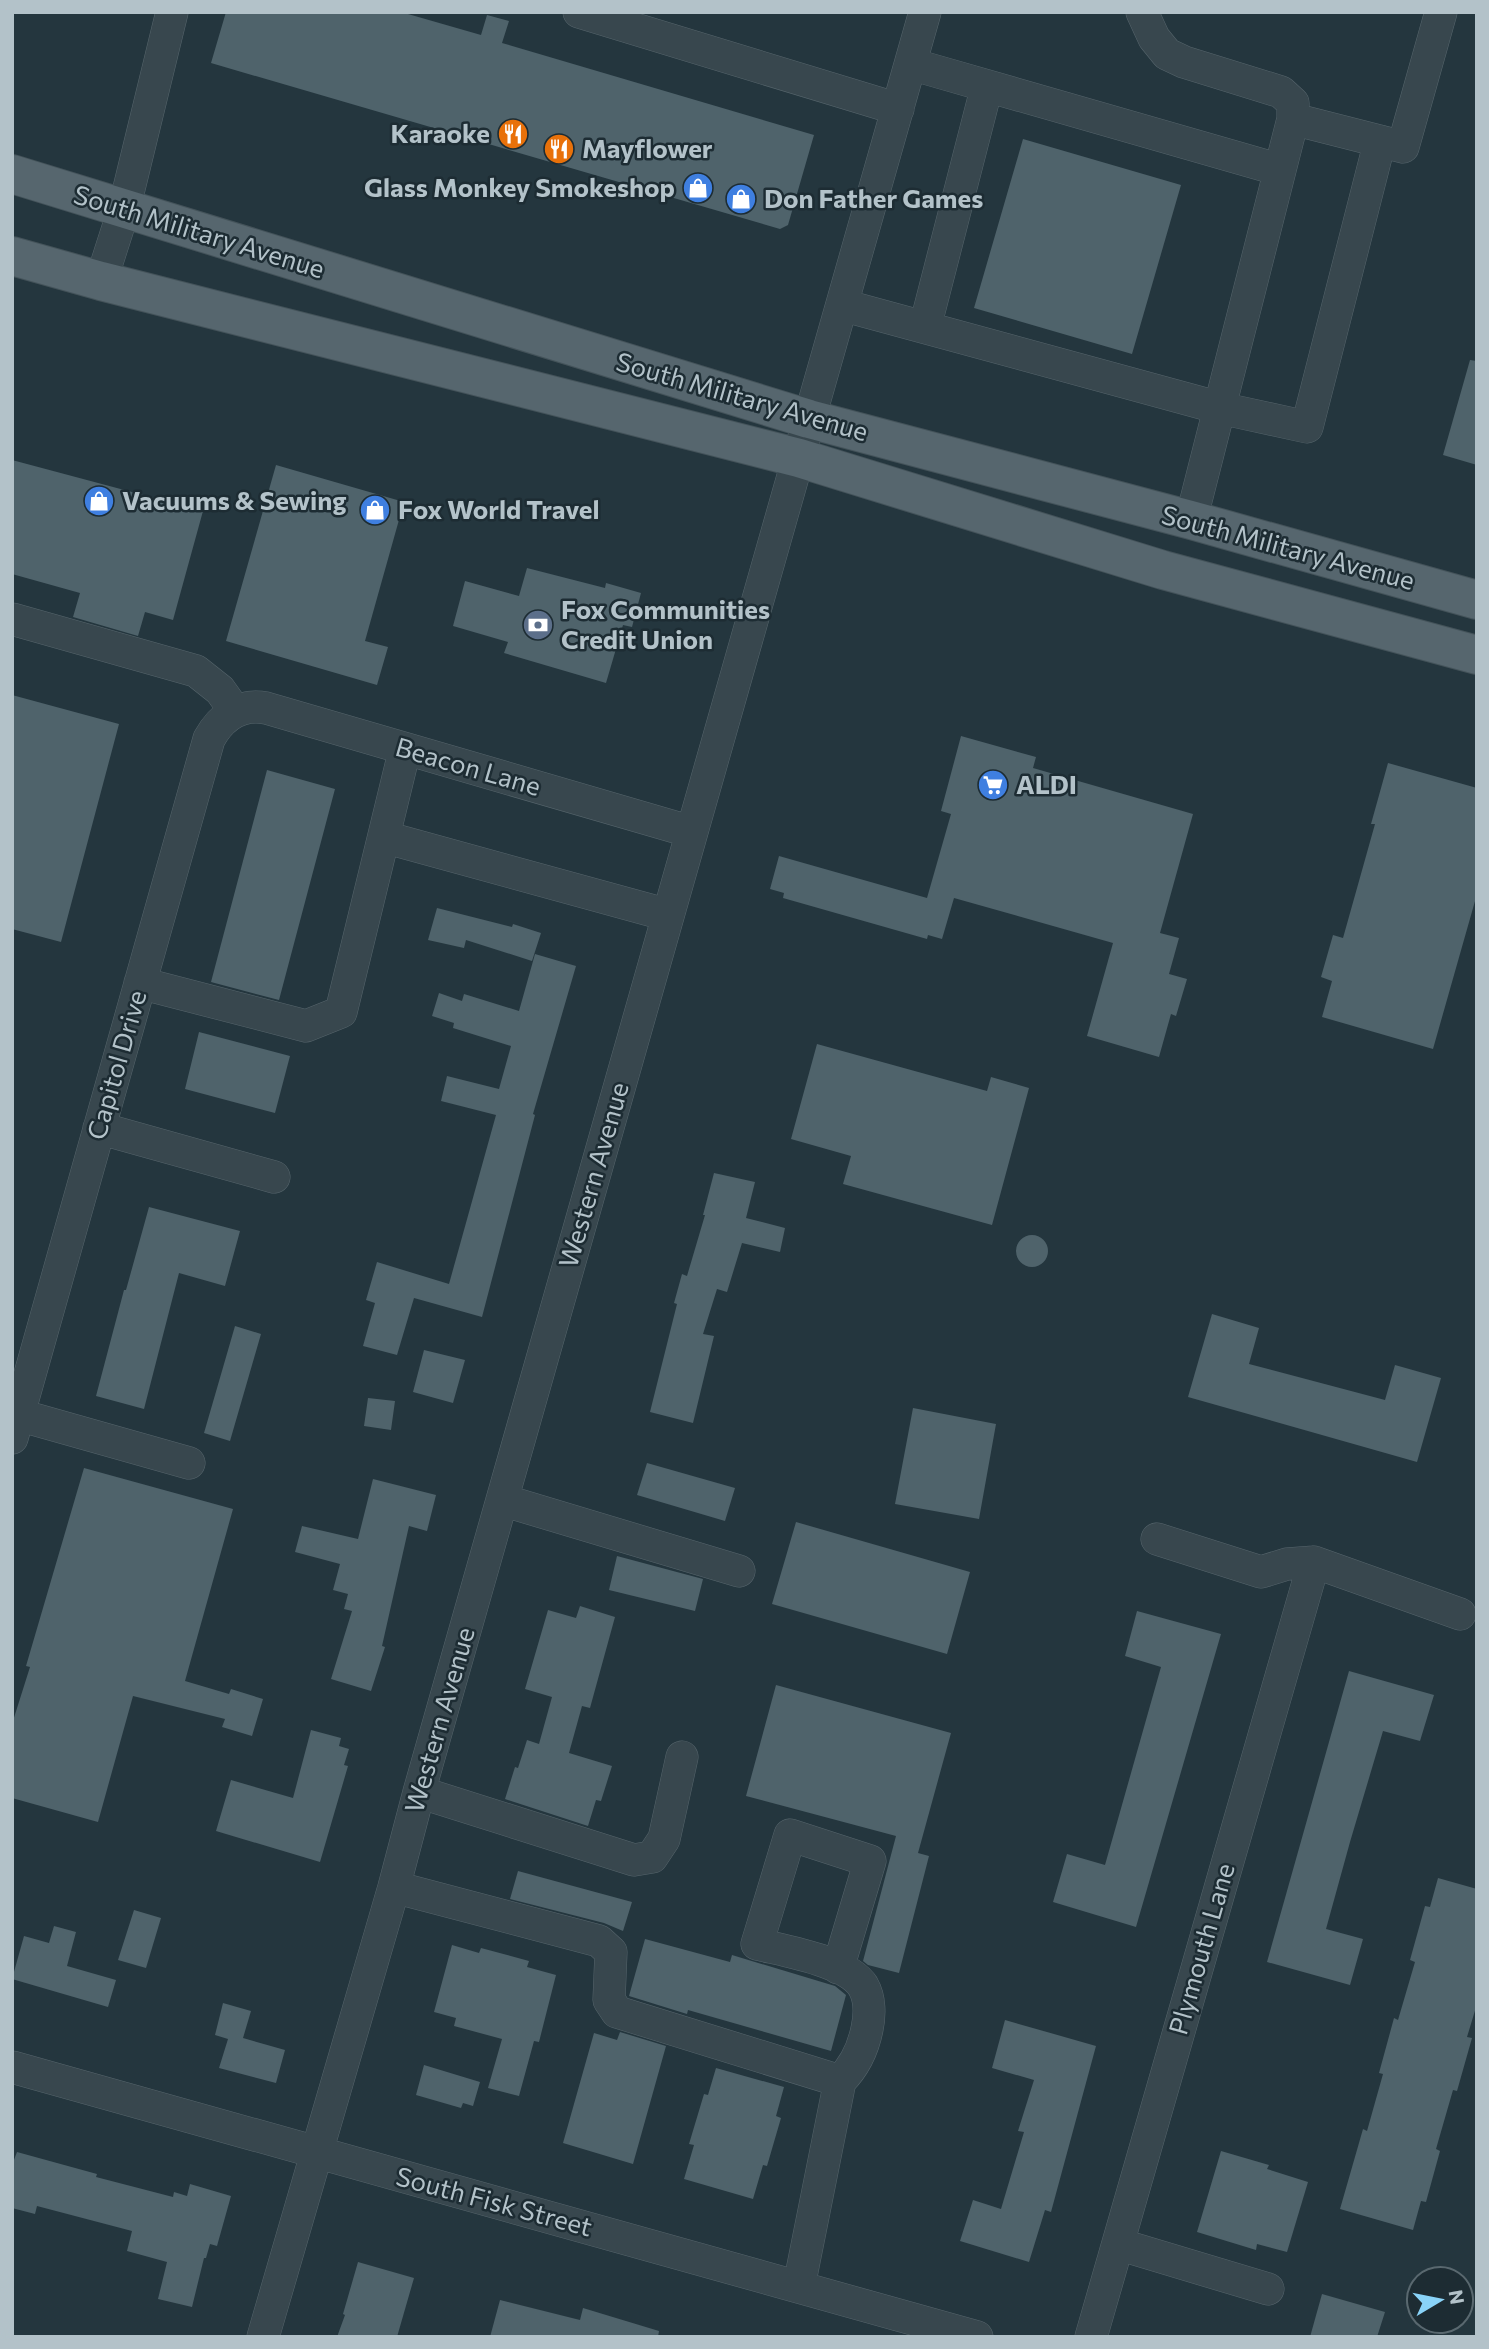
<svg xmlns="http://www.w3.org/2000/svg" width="1489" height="2349" viewBox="0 0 1489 2349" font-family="Commissioner,sans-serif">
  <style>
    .building { fill: #4f636b }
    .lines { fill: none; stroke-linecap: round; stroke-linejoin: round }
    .minor-casing { stroke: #56656c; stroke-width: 33 }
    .major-casing { stroke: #44535a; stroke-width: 40 }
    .minor { stroke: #38474e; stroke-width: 32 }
    .major { stroke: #56666e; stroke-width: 38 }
    .labels { text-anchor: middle; stroke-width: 5; stroke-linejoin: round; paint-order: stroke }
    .poi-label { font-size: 26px; font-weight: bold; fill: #b3c2c9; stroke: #1d2c33; text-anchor: start }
    .street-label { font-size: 26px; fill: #b3c2c9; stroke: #1d2c33 }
  </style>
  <rect width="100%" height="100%" fill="#24363e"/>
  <path class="building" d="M 226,12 L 401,12 L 481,35 L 487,15 L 509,21 L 502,43 L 814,135 L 788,225 L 780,229 L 211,63 Z
    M 1023,139 L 1181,185 L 1132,354 L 974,308 Z
    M 1470,360 L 1477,361 L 1477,465 L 1443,455 Z
    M 12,460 L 203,511 L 173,620 L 145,612 L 138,636 L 73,617 L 80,593 L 12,574 Z
    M 276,465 L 404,502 L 365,641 L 388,647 L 377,685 L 226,641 Z
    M 527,568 L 605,588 L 606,583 L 641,593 L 632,627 L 623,625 L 606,683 L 504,653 L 508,642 L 453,626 L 465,581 L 519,596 Z
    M 12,695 L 119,724 L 61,942 L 12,929 Z
    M 961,736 L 1036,757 L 1033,768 L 1193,814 L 1160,933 L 1179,938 L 1169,974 L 1187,979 L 1176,1016 L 1171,1014 L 1159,1057 L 1087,1036 L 1113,943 L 954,898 L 942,939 L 928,935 L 927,939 L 783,898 L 784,893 L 770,889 L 779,856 L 927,898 L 951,814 L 941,811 Z
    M 1388,763 L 1477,788 L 1477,894 L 1433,1049 L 1322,1017 L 1332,981 L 1321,977 L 1333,935 L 1343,938 L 1375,824 L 1371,824 Z
    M 267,770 L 335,789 L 279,1000 L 211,982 Z
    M 437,908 L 512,927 L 513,924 L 541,933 L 532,961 L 466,940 L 464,948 L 428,940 Z
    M 535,954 L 576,966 L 533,1114 L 535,1115 L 482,1317 L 414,1298 L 397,1355 L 363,1346 L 375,1303 L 366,1300 L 377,1262 L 449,1284 L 496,1115 L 441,1101 L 447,1076 L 499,1089 L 511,1046 L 453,1028 L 454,1023 L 432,1016 L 439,993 L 462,1001 L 464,994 L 519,1011 Z
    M 199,1032 L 290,1056 L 275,1113 L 185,1089 Z
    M 817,1044 L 987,1091 L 991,1077 L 1029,1088 L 992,1225 L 843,1184 L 851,1156 L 791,1139 Z
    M 714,1173 L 755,1182 L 746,1218 L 785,1228 L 780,1252 L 742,1243 L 727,1292 L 717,1289 L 703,1334 L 714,1336 L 693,1423 L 650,1412 L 677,1304 L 674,1303 L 682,1274 L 687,1276 L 705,1215 L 703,1215 Z
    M 149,1207 L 240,1231 L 225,1286 L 179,1273 L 144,1409 L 96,1396 L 124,1290 L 126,1290 Z
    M1016 1251a16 16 0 1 1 32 0a16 16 0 1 1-32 0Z
    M 1212,1314 L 1259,1328 L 1249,1364 L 1385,1400 L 1395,1365 L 1441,1378 L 1417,1462 L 1188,1397 Z
    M 235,1326 L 261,1334 L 230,1441 L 204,1433 Z
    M 424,1350 L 465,1360 L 453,1403 L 413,1392 Z
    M 368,1398 L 395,1401 L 391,1430 L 364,1426 Z
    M 913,1408 L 996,1424 L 979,1519 L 895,1504 Z
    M 647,1463 L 735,1488 L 725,1521 L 637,1495 Z
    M 84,1468 L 233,1509 L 185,1681 L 229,1694 L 231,1689 L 263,1699 L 252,1736 L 222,1727 L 225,1719 L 133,1696 L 98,1822 L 12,1798 L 12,1724 L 30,1667 L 26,1666 Z
    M 373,1479 L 436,1495 L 427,1531 L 409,1526 L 382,1646 L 385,1647 L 371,1691 L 331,1679 L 352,1611 L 344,1609 L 348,1594 L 333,1590 L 340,1564 L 295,1552 L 302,1526 L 358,1539 Z
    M 796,1522 L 970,1572 L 947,1654 L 772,1604 Z
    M 617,1556 L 703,1579 L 695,1611 L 609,1590 Z
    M 580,1606 L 615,1617 L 590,1708 L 582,1706 L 569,1753 L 612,1766 L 601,1801 L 596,1800 L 588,1826 L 505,1799 L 515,1767 L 518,1768 L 527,1740 L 539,1744 L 552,1697 L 525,1689 L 548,1610 L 576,1618 Z
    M 1137,1611 L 1221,1634 L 1136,1927 L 1053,1902 L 1067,1854 L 1105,1865 L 1161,1667 L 1125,1656 Z
    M 1349,1671 L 1434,1695 L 1420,1741 L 1383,1731 L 1350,1842 L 1326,1929 L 1363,1939 L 1350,1985 L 1267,1962 Z
    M 776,1685 L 951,1733 L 918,1853 L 929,1856 L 899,1973 L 868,1965 L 863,1961 L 896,1836 L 746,1796 Z
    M 311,1730 L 341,1738 L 339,1746 L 349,1749 L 344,1765 L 348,1766 L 320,1862 L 216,1831 L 231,1780 L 293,1798 Z
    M 518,1871 L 632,1902 L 623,1931 L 604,1923 L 510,1899 Z
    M 1438,1878 L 1477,1889 L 1477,2004 L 1467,2037 L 1472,2038 L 1457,2091 L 1453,2090 L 1436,2149 L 1440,2151 L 1426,2202 L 1421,2201 L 1413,2230 L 1340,2209 L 1363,2129 L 1367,2131 L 1383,2074 L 1379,2073 L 1394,2018 L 1398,2020 L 1415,1962 L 1410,1960 L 1425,1906 L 1430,1907 Z
    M 134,1910 L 161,1918 L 146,1968 L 118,1960 Z
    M 54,1926 L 76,1932 L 67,1966 L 116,1980 L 108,2007 L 12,1979 L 24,1936 L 49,1943 Z
    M 645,1939 L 730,1962 L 732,1955 L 835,1986 L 846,1995 L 831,2051 L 688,2010 L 687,2014 L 629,1996 Z
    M 452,1945 L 479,1953 L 481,1948 L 529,1961 L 527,1967 L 556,1975 L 539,2042 L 534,2041 L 519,2096 L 488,2088 L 502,2039 L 454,2026 L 456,2018 L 434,2012 Z
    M 223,2003 L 251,2011 L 243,2038 L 285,2050 L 276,2083 L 219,2068 L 228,2039 L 215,2035 Z
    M 1005,2020 L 1096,2046 L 1051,2212 L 1045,2210 L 1029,2262 L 960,2241 L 973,2200 L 1001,2209 L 1024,2132 L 1018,2131 L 1034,2080 L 992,2068 Z
    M 620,2032 L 666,2046 L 633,2164 L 563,2143 L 594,2033 L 617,2040 Z
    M 424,2065 L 480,2082 L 473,2106 L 463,2103 L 461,2108 L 416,2095 Z
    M 716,2068 L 784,2087 L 776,2116 L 781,2118 L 767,2166 L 763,2165 L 753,2199 L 684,2179 L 694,2145 L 689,2144 L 704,2094 L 708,2095 Z
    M 1221,2151 L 1269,2165 L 1267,2169 L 1308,2182 L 1287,2252 L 1257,2244 L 1256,2250 L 1197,2232 Z
    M 17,2152 L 97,2174 L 96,2177 L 173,2197 L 174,2192 L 187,2196 L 190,2184 L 231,2196 L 217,2246 L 210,2244 L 206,2258 L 204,2258 L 192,2307 L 158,2299 L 167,2262 L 127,2251 L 132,2231 L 37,2206 L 35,2214 L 12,2208 L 12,2165 Z
    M 358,2262 L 414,2278 L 397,2337 L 337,2337 L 345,2315 L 343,2314 Z
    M 1322,2294 L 1385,2312 L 1377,2337 L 1310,2337 Z
    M 500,2300 L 580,2320 L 583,2308 L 659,2331 L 658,2337 L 490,2337 Z"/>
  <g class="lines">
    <g class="minor-casing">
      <path id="minor" d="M 579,12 L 898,109
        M 1142,12 L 1154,38 L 1167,54 L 1184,62 L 1281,92 L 1293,103 L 1293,119
        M 911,64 L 1280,170 L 1293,119 L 1403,147 L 1441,12
        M 101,281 L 124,209 L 172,12
        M 842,305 L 1220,408 L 1307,427 L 1380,141
        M 925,327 L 987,86
        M 1191,520 L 1280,170
        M 12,619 L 196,671 L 220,690 L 235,711
        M 384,837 L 668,915
        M 140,983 L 306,1026 L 341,1012 L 405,749
        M 99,1128 L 274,1177
        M 19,1415 L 189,1463
        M 12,1438 L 209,739 C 221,717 240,703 266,708 L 692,832
        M 502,1500 L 739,1571
        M 1157,1539 L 1261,1572 L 1287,1564 L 1314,1562 L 1460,1614
        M 419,1792 L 634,1860 L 652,1857 L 664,1839 L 682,1757
        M 394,1887 L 599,1941 L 611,1952 L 609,2000 L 617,2012 L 840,2081 L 799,2286
        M 838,1968 L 870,1861 L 790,1835 L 757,1944 C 785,1951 847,1961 863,1986 C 870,1998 870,2015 867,2029 C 863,2049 855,2066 840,2081
        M 12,2067 L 977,2337
        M 1118,2244 L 1268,2289
        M 263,2337 L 394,1887 L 419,1792 L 925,12
        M 1091,2337 L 1314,1562"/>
    </g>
    <g class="major-casing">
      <path id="major" d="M 12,174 L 809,419 L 1191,520 L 1477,600
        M 12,256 L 101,281 L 799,458 L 1163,570 L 1477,655"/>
    </g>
    <use href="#minor" class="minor"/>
    <use href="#major" class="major"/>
  </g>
  <defs>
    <g id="restaurant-disc" transform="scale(1.575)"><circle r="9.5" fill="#e8710a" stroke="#1d2c33"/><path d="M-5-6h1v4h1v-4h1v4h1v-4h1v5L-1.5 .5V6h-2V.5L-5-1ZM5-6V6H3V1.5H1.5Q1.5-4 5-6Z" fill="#fff"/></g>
    <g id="shop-disc" transform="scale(1.575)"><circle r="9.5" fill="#3f7fe0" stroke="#1d2c33"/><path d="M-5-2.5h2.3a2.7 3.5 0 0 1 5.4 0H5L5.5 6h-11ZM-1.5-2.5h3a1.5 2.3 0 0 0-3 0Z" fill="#fff"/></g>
    <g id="bank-disc" transform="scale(1.575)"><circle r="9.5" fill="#5c6f8a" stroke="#1d2c33"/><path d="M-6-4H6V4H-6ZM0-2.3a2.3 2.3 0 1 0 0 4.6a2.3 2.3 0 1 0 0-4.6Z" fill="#fff"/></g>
    <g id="supermarket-disc" transform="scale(1.575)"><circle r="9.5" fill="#3f7fe0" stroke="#1d2c33"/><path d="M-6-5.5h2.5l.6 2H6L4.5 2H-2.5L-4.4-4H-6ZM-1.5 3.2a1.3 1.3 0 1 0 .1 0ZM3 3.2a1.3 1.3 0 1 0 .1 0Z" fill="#fff"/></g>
  </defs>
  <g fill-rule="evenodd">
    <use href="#restaurant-disc" x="513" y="134"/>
    <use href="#restaurant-disc" x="559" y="149"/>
    <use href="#shop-disc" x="698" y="188"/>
    <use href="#shop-disc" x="741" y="199"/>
    <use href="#shop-disc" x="99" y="501"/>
    <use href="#shop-disc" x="375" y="510"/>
    <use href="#bank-disc" x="538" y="625"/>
    <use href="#supermarket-disc" x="993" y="785"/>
  </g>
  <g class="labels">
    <g class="poi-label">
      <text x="490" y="143" text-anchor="end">Karaoke</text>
      <text x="582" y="158">Mayflower</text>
      <text x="675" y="197" text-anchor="end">Glass Monkey Smokeshop</text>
      <text x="764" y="208">Don Father Games</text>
      <text x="122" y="510">Vacuums &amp; Sewing</text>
      <text x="398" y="519">Fox World Travel</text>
      <text x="561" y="619">Fox Communities<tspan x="561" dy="30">Credit Union</tspan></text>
      <text x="1016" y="794">ALDI</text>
    </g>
    <g class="street-label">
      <text transform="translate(199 232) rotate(17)" y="9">South Military Avenue</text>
      <text transform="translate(742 397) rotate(16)" y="9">South Military Avenue</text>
      <text transform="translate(1288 548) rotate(15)" y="9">South Military Avenue</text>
      <text transform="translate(468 767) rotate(16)" y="9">Beacon Lane</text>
      <text transform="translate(117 1065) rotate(-74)" y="9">Capitol Drive</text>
      <text transform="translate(594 1175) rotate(-74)" y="9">Western Avenue</text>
      <text transform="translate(440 1720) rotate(-74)" y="9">Western Avenue</text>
      <text transform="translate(1202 1949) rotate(-74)" y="9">Plymouth Lane</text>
      <text transform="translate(494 2202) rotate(15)" y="9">South Fisk Street</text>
    </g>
  </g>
  <rect width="1489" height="2349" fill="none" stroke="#b3c2c9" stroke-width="28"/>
  <g transform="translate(1440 2300) rotate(80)"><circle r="33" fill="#1d2c33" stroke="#59686f" stroke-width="2"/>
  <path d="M0-5L12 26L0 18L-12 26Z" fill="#89d3f8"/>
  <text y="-10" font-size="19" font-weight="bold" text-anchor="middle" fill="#b3c2c9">N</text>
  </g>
</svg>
